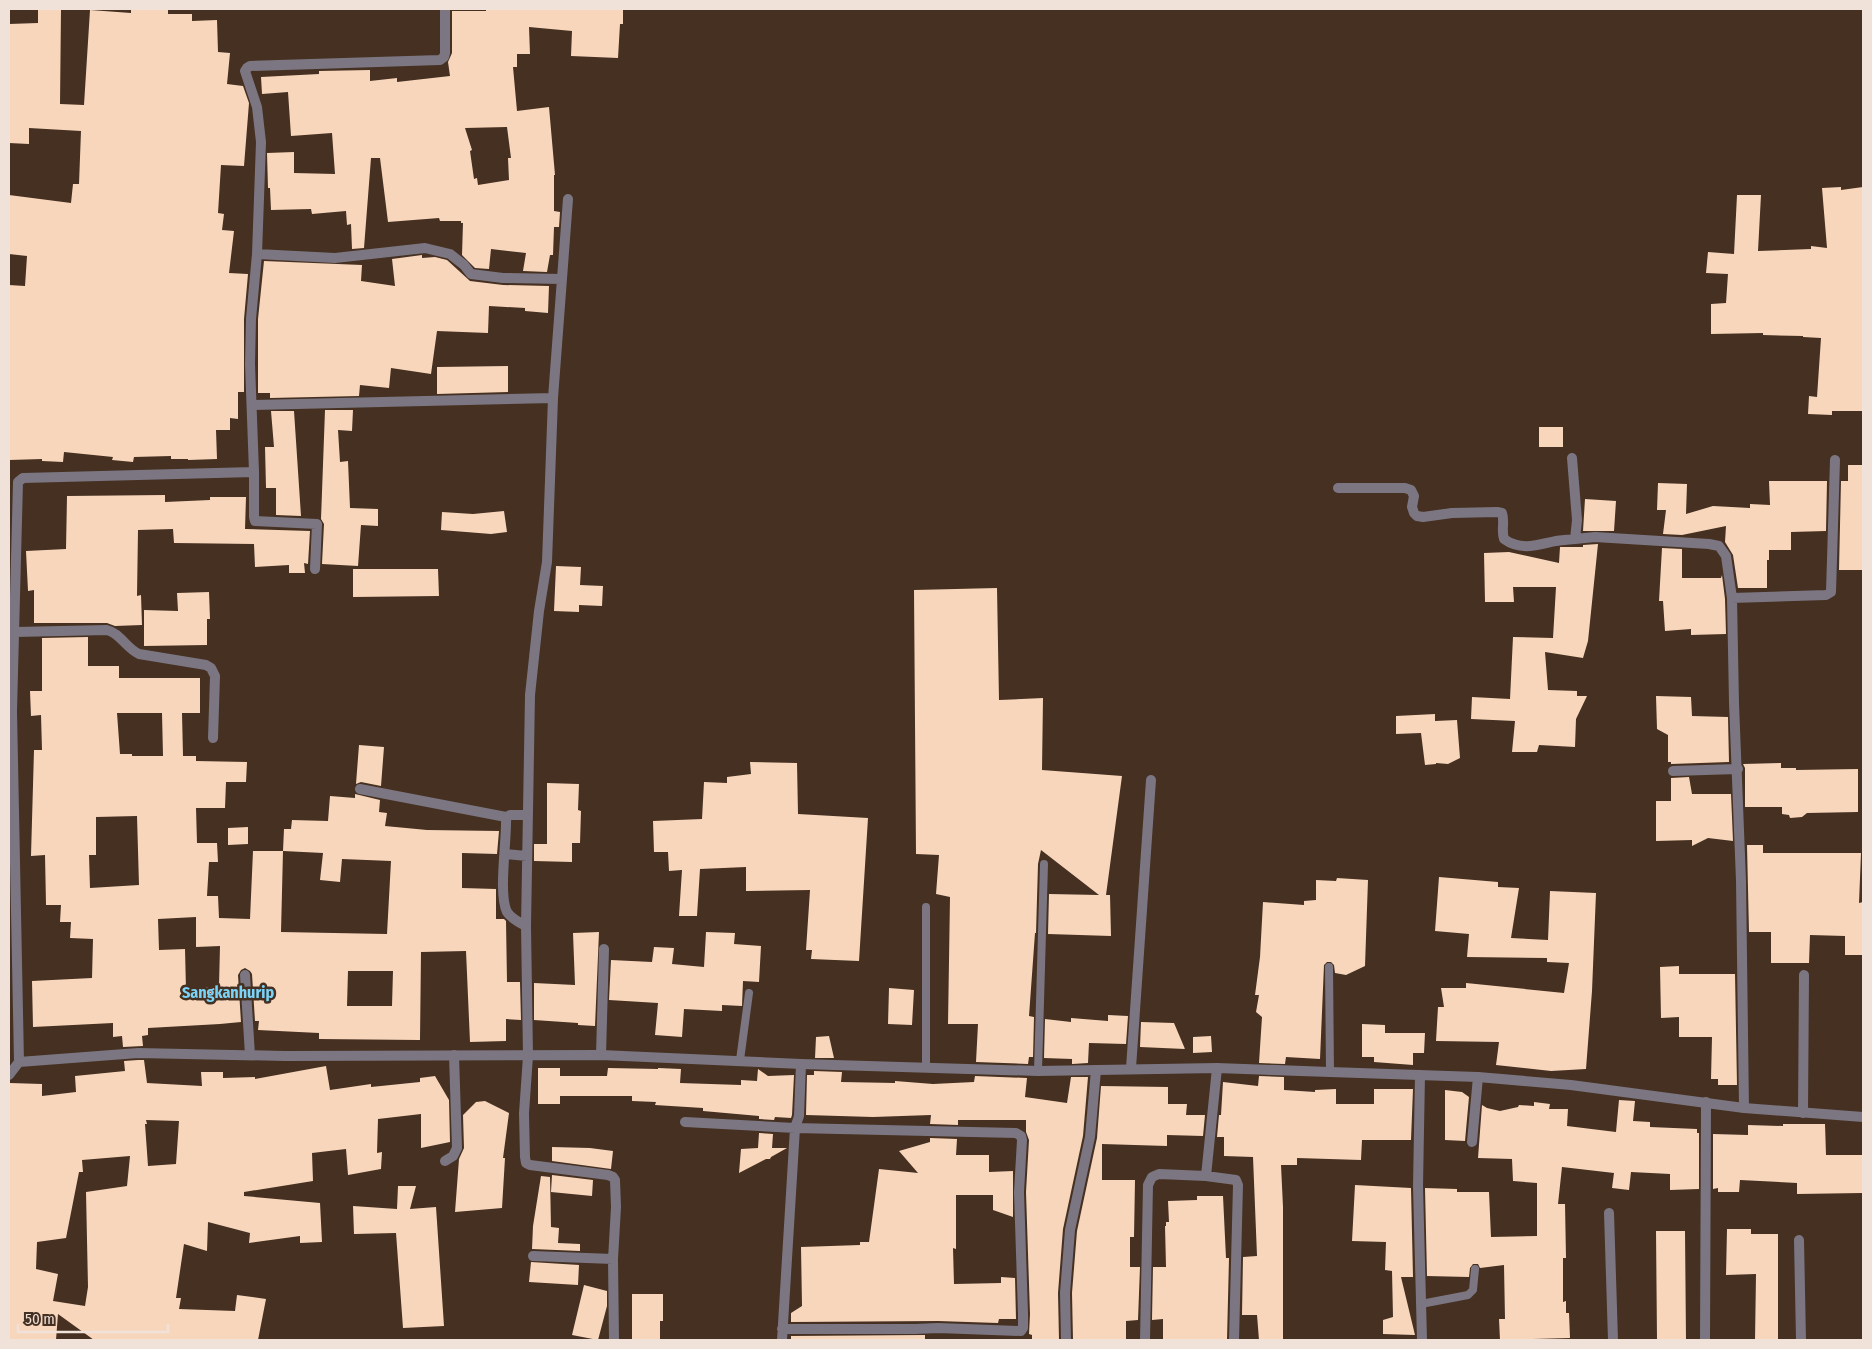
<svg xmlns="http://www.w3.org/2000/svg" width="1872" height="1349" viewBox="0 0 1872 1349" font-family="'Fira Sans Condensed',sans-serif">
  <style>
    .building { fill: #f8d6bc; fill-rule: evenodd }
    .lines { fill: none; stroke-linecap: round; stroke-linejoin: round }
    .service { stroke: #7b7681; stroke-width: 8 }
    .minor { stroke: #7b7681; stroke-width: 10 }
    .tertiary { stroke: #7b7681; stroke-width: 10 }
    .labels { text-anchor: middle; stroke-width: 5; stroke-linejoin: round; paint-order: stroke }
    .quarter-label { font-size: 16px; font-weight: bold; fill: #7ad4f8; stroke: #453021 }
  </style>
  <rect width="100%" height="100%" fill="#453021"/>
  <path class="building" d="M 38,9 L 61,9 L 60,104 L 84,105 L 90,10 L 131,13 L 131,9 L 168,9 L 168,14 L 192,14 L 192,21 L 217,20 L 218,52 L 230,53 L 227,84 L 243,86 L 249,103 L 244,166 L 221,165 L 218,213 L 224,214 L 222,230 L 234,231 L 229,273 L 248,274 L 244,319 L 244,392 L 238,392 L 238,419 L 230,418 L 230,430 L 216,430 L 217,459 L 188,460 L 188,459 L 171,459 L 171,456 L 134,457 L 133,462 L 112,460 L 113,457 L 64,452 L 63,462 L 42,461 L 42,459 L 9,460 L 9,285 L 25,286 L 27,256 L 9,254 L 9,195 L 71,203 L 73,184 L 79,184 L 81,131 L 29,128 L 29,144 L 9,143 L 9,24 L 38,23 Z
    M 486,9 L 623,9 L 623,24 L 620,24 L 618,58 L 571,56 L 572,31 L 529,27 L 530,54 L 517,54 L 517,67 L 513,67 L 517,111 L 549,107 L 555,175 L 554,175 L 554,211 L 560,212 L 559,227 L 554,227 L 553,255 L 550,255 L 547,272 L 523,271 L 526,253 L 491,249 L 489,269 L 475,268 L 462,255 L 463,223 L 461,223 L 461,221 L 440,221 L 439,218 L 388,222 L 380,158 L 371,158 L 364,248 L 352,249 L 351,224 L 347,225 L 346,211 L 312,214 L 311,209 L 271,210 L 270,188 L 268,188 L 267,153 L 294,152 L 294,173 L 335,174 L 332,133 L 291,136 L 288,92 L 262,94 L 261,77 L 319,74 L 319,71 L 370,70 L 370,81 L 397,78 L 397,82 L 450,76 L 448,62 L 452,53 L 452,11 L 486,11 ZM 507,127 L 511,158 L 508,158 L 509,180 L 478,185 L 477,178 L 474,179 L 470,151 L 472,150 L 465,128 Z
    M 1841,187 L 1841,190 L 1863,187 L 1863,411 L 1832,411 L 1832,415 L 1808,414 L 1809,396 L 1817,397 L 1821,338 L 1803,337 L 1803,336 L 1763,335 L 1763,333 L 1711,334 L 1711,304 L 1726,303 L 1728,274 L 1706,273 L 1708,252 L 1734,254 L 1737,195 L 1761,195 L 1758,251 L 1811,249 L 1811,246 L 1827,248 L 1822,188 Z
    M 422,255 L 422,258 L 435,257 L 447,260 L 470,281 L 503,285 L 549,286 L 548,313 L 525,311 L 525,308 L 489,306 L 488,333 L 437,331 L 431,374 L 391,368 L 389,388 L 360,385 L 359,396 L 270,398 L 270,393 L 258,393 L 258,319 L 264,261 L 362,265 L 361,281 L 395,286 L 392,259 Z
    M 508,366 L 508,392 L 437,394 L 437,367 Z
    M 325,410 L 353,410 L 352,431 L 338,430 L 340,462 L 348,461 L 350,508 L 378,509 L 378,526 L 361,525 L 358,566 L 322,564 L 324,524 L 321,519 Z
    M 271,411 L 294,411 L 301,516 L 276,515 L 276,488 L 266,488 L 265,447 L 274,447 Z
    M 1539,427 L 1563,427 L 1563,447 L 1539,447 Z
    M 1848,465 L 1863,465 L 1863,570 L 1839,570 L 1841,481 L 1848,481 Z
    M 1769,481 L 1827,481 L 1826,531 L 1791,532 L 1791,550 L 1769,550 L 1769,560 L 1767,560 L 1767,588 L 1738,588 L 1733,555 L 1725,542 L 1726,526 L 1682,535 L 1663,534 L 1666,510 L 1657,510 L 1658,483 L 1687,484 L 1686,514 L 1713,506 L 1750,508 L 1750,504 L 1770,505 Z
    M 165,495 L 165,502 L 210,500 L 210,497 L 246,497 L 245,529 L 310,531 L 308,564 L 304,563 L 305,573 L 289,573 L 289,565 L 255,567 L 254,544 L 174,543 L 173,529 L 138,530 L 137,596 L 141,595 L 142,625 L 115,626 L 107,623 L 34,623 L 34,590 L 28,591 L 26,551 L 66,549 L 67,496 Z
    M 1585,499 L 1616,501 L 1614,531 L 1583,531 Z
    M 504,511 L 507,532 L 491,534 L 441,530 L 442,512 L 473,514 Z
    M 1598,544 L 1588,641 L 1583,658 L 1545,652 L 1548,690 L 1577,691 L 1577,696 L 1587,696 L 1576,719 L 1575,747 L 1539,745 L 1537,752 L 1512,752 L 1515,721 L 1471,719 L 1472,697 L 1510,699 L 1513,637 L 1553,638 L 1556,587 L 1513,587 L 1514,602 L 1485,602 L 1484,553 L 1509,552 L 1559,563 L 1560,547 L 1583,547 L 1583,545 Z
    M 1662,548 L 1682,549 L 1682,578 L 1721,578 L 1722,575 L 1725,599 L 1726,634 L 1691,635 L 1691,629 L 1665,631 L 1663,601 L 1659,601 Z
    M 556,566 L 581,567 L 580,585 L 603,586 L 602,606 L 579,605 L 579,612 L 554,611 Z
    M 353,569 L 438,569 L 439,596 L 353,597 Z
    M 997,588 L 999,700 L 1043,698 L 1042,770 L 1122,776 L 1106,895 L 1110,895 L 1111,936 L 1048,934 L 1049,894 L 1099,895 L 1041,850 L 1038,864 L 1036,933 L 1035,933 L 1029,1016 L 1034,1017 L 1033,1057 L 1029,1057 L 1028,1064 L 976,1062 L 978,1024 L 948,1024 L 950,897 L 936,894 L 939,855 L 916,854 L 914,590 Z
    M 209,592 L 210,619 L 207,619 L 207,645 L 144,646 L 144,610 L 178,611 L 177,593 Z
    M 88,637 L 88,666 L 119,666 L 119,678 L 200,678 L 200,713 L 182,713 L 183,756 L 196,756 L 196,761 L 247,762 L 246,782 L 226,782 L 225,808 L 196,808 L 197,843 L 217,843 L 218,862 L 209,862 L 207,896 L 218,896 L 219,918 L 250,919 L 253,851 L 283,851 L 284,829 L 291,829 L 292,820 L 328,821 L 330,796 L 355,798 L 355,794 L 380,800 L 379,812 L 387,813 L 385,826 L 427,830 L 499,831 L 497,854 L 462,853 L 462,888 L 496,889 L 496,919 L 504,919 L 506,921 L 507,982 L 520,982 L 521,1020 L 506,1019 L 506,1041 L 470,1042 L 466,951 L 421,952 L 420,1040 L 319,1039 L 319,1033 L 258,1030 L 259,1021 L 255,1021 L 252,974 L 250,971 L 245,968 L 241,970 L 238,975 L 241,1022 L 220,1024 L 148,1028 L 148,1035 L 142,1036 L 143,1046 L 123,1047 L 122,1036 L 113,1037 L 113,1023 L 33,1027 L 32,981 L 92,978 L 93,939 L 70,938 L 71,922 L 60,922 L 61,905 L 46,905 L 45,855 L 31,856 L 34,750 L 42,750 L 41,715 L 31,716 L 30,691 L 42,691 L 42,638 ZM 117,713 L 162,713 L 163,756 L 132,756 L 132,754 L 120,754 ZM 137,816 L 139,885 L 90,888 L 89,855 L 96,855 L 96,817 ZM 283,851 L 323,853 L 320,880 L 340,882 L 342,859 L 391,861 L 387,934 L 281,932 ZM 196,917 L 196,947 L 220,946 L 219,986 L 186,990 L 185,949 L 159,950 L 158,919 ZM 348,971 L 393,971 L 392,1006 L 347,1006 Z
    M 1656,696 L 1691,697 L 1692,716 L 1728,717 L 1729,762 L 1671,764 L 1671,762 L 1668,762 L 1668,735 L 1657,729 Z
    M 1435,714 L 1435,721 L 1457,720 L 1460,758 L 1448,764 L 1436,763 L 1436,764 L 1425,765 L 1421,733 L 1396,734 L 1396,716 Z
    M 359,745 L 384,747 L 381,786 L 361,782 L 356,784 Z
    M 750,762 L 797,763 L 798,814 L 868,818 L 859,961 L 811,959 L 812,950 L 806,950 L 810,890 L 746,891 L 746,867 L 700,869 L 697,916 L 679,916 L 682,870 L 669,871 L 668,852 L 654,852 L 653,821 L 702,819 L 704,782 L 727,783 L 727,777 L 751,774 Z
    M 1781,763 L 1781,768 L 1796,768 L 1796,770 L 1858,769 L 1858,812 L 1807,813 L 1802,817 L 1790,818 L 1789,815 L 1782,814 L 1782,807 L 1745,807 L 1745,768 L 1743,764 Z
    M 1689,777 L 1692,794 L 1731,794 L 1733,841 L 1708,838 L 1692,846 L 1692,840 L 1656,841 L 1656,801 L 1671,801 L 1671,778 Z
    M 547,783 L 579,784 L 578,810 L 581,811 L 580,843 L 572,843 L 572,862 L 534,861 L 534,844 L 547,844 Z
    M 248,827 L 248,844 L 228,845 L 228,828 Z
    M 1747,845 L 1763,845 L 1763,853 L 1861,853 L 1859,903 L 1863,902 L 1863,955 L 1845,955 L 1845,936 L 1810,935 L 1809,963 L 1771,963 L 1771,932 L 1749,932 Z
    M 1439,877 L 1498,882 L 1498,887 L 1519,888 L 1511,938 L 1548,940 L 1550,891 L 1596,893 L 1592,991 L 1586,1069 L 1551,1071 L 1496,1065 L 1499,1042 L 1436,1041 L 1438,1007 L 1444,1007 L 1441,988 L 1466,988 L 1466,983 L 1564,993 L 1569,963 L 1547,962 L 1547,958 L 1467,957 L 1469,934 L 1435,931 Z
    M 1337,878 L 1368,880 L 1365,966 L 1346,975 L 1335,973 L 1334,965 L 1331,962 L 1327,962 L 1324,965 L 1320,1059 L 1286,1057 L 1285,1064 L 1259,1063 L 1262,1017 L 1256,1012 L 1259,995 L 1255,995 L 1260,957 L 1263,902 L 1304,905 L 1304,901 L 1316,900 L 1316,880 L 1336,881 Z
    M 599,932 L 595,1026 L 578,1025 L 578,1023 L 534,1020 L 534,983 L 575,985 L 573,933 Z
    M 706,932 L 735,933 L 734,944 L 761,946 L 759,982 L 743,981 L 742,1006 L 722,1005 L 722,1011 L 684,1009 L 682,1037 L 655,1035 L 658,1003 L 609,1000 L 611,960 L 652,962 L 654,947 L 674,948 L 672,964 L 704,967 Z
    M 1679,966 L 1679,974 L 1735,974 L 1737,1085 L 1718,1085 L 1718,1079 L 1711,1079 L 1712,1037 L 1679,1037 L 1679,1017 L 1661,1018 L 1660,967 Z
    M 889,988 L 914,990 L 912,1025 L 888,1024 Z
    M 1108,1015 L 1128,1016 L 1126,1044 L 1089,1043 L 1088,1063 L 1072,1064 L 1072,1059 L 1044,1058 L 1045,1019 L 1071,1022 L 1071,1018 L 1108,1021 Z
    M 1141,1022 L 1174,1023 L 1185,1049 L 1140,1047 Z
    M 1362,1024 L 1385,1025 L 1385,1033 L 1425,1033 L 1424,1053 L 1413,1053 L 1413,1065 L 1374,1062 L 1374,1057 L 1362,1057 Z
    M 829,1036 L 834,1058 L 815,1058 L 816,1037 Z
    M 1211,1036 L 1212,1052 L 1193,1053 L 1193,1037 Z
    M 138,1060 L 144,1060 L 147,1083 L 202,1086 L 201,1072 L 223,1072 L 223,1078 L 255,1077 L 255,1079 L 326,1066 L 330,1090 L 371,1084 L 371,1087 L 420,1082 L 420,1078 L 435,1076 L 449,1100 L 450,1142 L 421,1148 L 421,1114 L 378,1119 L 377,1153 L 382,1152 L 381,1169 L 348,1175 L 346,1149 L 312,1153 L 313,1181 L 244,1192 L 244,1196 L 320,1203 L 322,1242 L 300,1243 L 300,1236 L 249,1243 L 250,1233 L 208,1222 L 207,1251 L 184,1244 L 176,1298 L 181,1298 L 179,1309 L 235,1311 L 237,1295 L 266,1299 L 258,1340 L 94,1340 L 58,1314 L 56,1340 L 10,1340 L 10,1083 L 42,1084 L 42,1096 L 76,1092 L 75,1076 L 125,1071 L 124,1061 ZM 146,1120 L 179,1121 L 176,1164 L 148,1166 L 145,1124 L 147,1124 ZM 130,1156 L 127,1186 L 86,1192 L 88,1287 L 85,1306 L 53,1301 L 58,1274 L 36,1269 L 37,1242 L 66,1238 L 79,1172 L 83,1172 L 82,1160 Z
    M 538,1068 L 560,1068 L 560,1076 L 607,1076 L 608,1068 L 658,1069 L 658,1068 L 681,1069 L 680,1083 L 741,1085 L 741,1080 L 757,1081 L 758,1069 L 768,1076 L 794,1075 L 792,1115 L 791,1118 L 775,1117 L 774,1120 L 759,1119 L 759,1116 L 703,1111 L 703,1108 L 655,1105 L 656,1102 L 632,1101 L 632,1096 L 560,1096 L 560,1104 L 538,1104 Z
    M 814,1071 L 842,1072 L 841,1082 L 895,1083 L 895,1081 L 933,1084 L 974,1082 L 975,1076 L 1027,1078 L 1025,1097 L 1067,1103 L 1071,1077 L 1088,1077 L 1083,1136 L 1063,1229 L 1058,1293 L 1059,1340 L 1032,1340 L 1032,1335 L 1029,1334 L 1030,1314 L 1026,1192 L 1029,1140 L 1026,1132 L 1026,1120 L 958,1120 L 958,1125 L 930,1124 L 931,1115 L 873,1117 L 806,1115 L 807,1075 L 814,1075 Z
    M 1259,1076 L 1284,1077 L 1284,1090 L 1315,1092 L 1315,1090 L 1336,1089 L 1336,1104 L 1374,1104 L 1374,1089 L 1413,1089 L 1411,1140 L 1362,1140 L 1361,1160 L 1297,1158 L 1297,1165 L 1281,1165 L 1283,1207 L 1283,1340 L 1259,1340 L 1257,1315 L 1242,1315 L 1243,1257 L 1257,1256 L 1253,1157 L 1224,1156 L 1224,1137 L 1217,1137 L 1219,1115 L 1221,1115 L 1223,1082 L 1258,1086 Z
    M 1101,1086 L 1168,1087 L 1168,1104 L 1187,1104 L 1186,1115 L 1205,1115 L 1203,1136 L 1167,1135 L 1167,1146 L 1102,1144 L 1102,1180 L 1135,1180 L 1134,1237 L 1130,1237 L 1130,1267 L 1140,1267 L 1138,1320 L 1126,1321 L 1126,1340 L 1073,1340 L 1072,1293 L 1077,1231 L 1097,1138 Z
    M 1445,1090 L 1462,1092 L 1469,1097 L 1465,1141 L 1445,1140 Z
    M 1619,1100 L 1635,1101 L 1633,1121 L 1650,1122 L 1650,1127 L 1697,1129 L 1697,1133 L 1699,1133 L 1699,1189 L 1670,1190 L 1670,1174 L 1631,1172 L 1629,1190 L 1612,1188 L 1614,1173 L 1562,1167 L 1558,1204 L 1565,1204 L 1566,1258 L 1563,1258 L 1563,1302 L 1566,1301 L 1566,1313 L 1569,1313 L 1570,1338 L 1500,1340 L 1499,1319 L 1505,1319 L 1504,1265 L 1480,1268 L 1478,1264 L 1473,1264 L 1470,1268 L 1469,1277 L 1427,1276 L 1425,1188 L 1457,1189 L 1457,1192 L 1489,1192 L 1491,1237 L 1537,1236 L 1537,1183 L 1513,1181 L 1512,1159 L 1478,1158 L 1482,1105 L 1487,1108 L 1500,1111 L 1518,1107 L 1519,1105 L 1534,1106 L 1534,1102 L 1550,1104 L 1549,1109 L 1568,1109 L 1567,1126 L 1616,1132 Z
    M 485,1101 L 509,1113 L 503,1158 L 505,1158 L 502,1208 L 455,1212 L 459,1159 L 464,1148 L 463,1115 L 476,1102 Z
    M 1783,1124 L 1825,1124 L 1826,1155 L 1863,1155 L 1863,1193 L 1797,1194 L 1797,1183 L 1740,1180 L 1739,1192 L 1718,1192 L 1718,1188 L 1713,1189 L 1713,1134 L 1748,1135 L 1748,1125 L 1783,1126 Z
    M 759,1133 L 773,1134 L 772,1148 L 787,1148 L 771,1157 L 770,1159 L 766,1159 L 739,1173 L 741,1149 L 758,1148 Z
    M 930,1138 L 957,1139 L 956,1155 L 989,1155 L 989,1172 L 1013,1171 L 1013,1217 L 993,1210 L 993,1195 L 956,1195 L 956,1249 L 953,1248 L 954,1284 L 1001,1283 L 1001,1277 L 1015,1278 L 1016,1319 L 999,1319 L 998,1323 L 938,1321 L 791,1322 L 791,1313 L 802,1306 L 801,1247 L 860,1245 L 860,1242 L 869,1242 L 879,1169 L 918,1173 L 899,1151 L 930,1142 Z
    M 552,1147 L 590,1148 L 613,1151 L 611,1169 L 552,1161 Z
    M 552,1175 L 593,1180 L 592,1196 L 551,1192 Z
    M 541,1176 L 550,1177 L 551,1227 L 559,1228 L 558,1243 L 580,1244 L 580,1251 L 532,1249 L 533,1226 Z
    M 1355,1185 L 1411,1188 L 1413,1277 L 1401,1277 L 1415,1335 L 1383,1334 L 1383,1320 L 1393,1317 L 1392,1271 L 1385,1270 L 1386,1242 L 1352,1241 Z
    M 398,1186 L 416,1186 L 410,1209 L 436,1207 L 444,1326 L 403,1328 L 396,1233 L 354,1234 L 353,1206 L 397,1209 Z
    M 1197,1196 L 1223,1196 L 1226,1258 L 1229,1258 L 1227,1340 L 1163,1340 L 1163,1319 L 1152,1320 L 1153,1267 L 1166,1267 L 1165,1226 L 1166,1226 L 1166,1222 L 1169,1222 L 1168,1201 L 1197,1200 Z
    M 1727,1229 L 1751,1229 L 1751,1234 L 1778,1234 L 1778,1340 L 1755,1340 L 1756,1274 L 1726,1275 Z
    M 1656,1231 L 1685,1231 L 1686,1340 L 1657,1340 Z
    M 531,1262 L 579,1265 L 578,1285 L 529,1282 Z
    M 584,1285 L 607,1291 L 607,1306 L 598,1340 L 572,1335 Z
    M 632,1294 L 663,1294 L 663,1321 L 660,1321 L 660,1340 L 632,1340 Z
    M 925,1335 L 925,1340 L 791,1340 L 791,1336 Z"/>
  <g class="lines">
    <path class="service" d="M 1329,967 L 1330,1072
      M 740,1060 L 749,993
      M 926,1067 L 926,907
      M 1038,1071 L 1044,864
      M 1421,1304 L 1468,1295 L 1473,1290 L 1475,1269"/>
    <path class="minor" d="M 568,199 L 553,398 L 547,562 L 539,611 L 530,695 L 526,926 L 528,1056 L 524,1113 L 525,1157 L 526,1163 L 530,1165 L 608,1175 L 613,1177 L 615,1180 L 616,1207 L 613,1259 L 614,1340
      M 257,254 L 335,258 L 425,248 L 450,254 L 464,265 L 471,274 L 503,278 L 562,279
      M 252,405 L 553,398
      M 1572,458 L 1577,520 L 1575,539 L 1595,537 L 1709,544 L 1719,546 L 1726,556 L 1732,598 L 1734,703 L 1741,881 L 1744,1108
      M 254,472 L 254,517 L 255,521 L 317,524 L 315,569
      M 1338,488 L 1405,488 L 1411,490 L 1414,496 L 1412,507 L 1414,513 L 1417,516 L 1423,517 L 1452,513 L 1497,512 L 1502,513 C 1505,522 1501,530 1504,539 C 1519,550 1534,546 1551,542 C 1559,540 1567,540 1575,539
      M 1732,598 L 1826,595 L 1831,592 L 1835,460
      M 15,632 L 107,630 C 120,633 126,648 139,654 L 206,665 L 211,668 L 215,676 L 213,738
      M 1673,771 L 1738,769
      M 360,789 L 506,817
      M 505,854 L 527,856
      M 526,926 C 520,923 511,918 507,912 C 498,894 507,840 506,818 L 510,815 L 528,815
      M 245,975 L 250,1055
      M 601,1055 L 604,949
      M 19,1062 L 12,711 L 18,482 L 23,478 L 254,472 L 250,364 L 251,319 L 257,254 L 261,142 L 257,107 L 245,71 L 247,68 L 250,66 L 440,60 L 444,57 L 445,53 L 445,9
      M 1131,1068 L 1151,780
      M 1420,1075 L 1418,1186 L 1422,1340
      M 1803,1113 L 1804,975
      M 685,1122 L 795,1128 L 1016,1133 L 1021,1136 L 1022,1140 L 1019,1192 L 1023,1314 L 1023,1328 L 1021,1331 L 938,1328 L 915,1329 L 782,1329
      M 1472,1142 L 1478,1077
      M 445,1161 L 453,1156 L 457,1148 L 454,1055
      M 1206,1176 L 1217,1068
      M 1609,1213 L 1613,1340
      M 1799,1240 L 1801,1340
      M 533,1256 L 613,1259
      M 782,1340 L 795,1128 L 799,1116 L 801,1064
      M 1066,1340 L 1065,1293 L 1070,1230 L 1090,1137 L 1096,1070
      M 1145,1340 L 1148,1185 L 1152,1177 L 1159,1174 L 1206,1176 L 1236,1180 L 1238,1185 L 1234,1340
      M 1705,1340 L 1706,1102"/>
    <path class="tertiary" d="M 9,1075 L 19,1062 L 138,1053 L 285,1056 L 601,1055 L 801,1064 L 1038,1071 L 1217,1068 L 1330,1072 L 1478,1077 L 1571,1085 L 1744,1108 L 1863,1117"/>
  </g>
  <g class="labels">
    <g class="quarter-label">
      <text x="228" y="998">Sangkanhurip</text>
    </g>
  </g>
  <rect width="1872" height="1349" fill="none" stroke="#f0e2d9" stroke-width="20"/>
  <path d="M18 1324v8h150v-8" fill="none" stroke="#f0e2d9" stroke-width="2.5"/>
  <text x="25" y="1324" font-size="15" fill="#f0e2d9" stroke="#453021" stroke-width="4" paint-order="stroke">50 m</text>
</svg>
